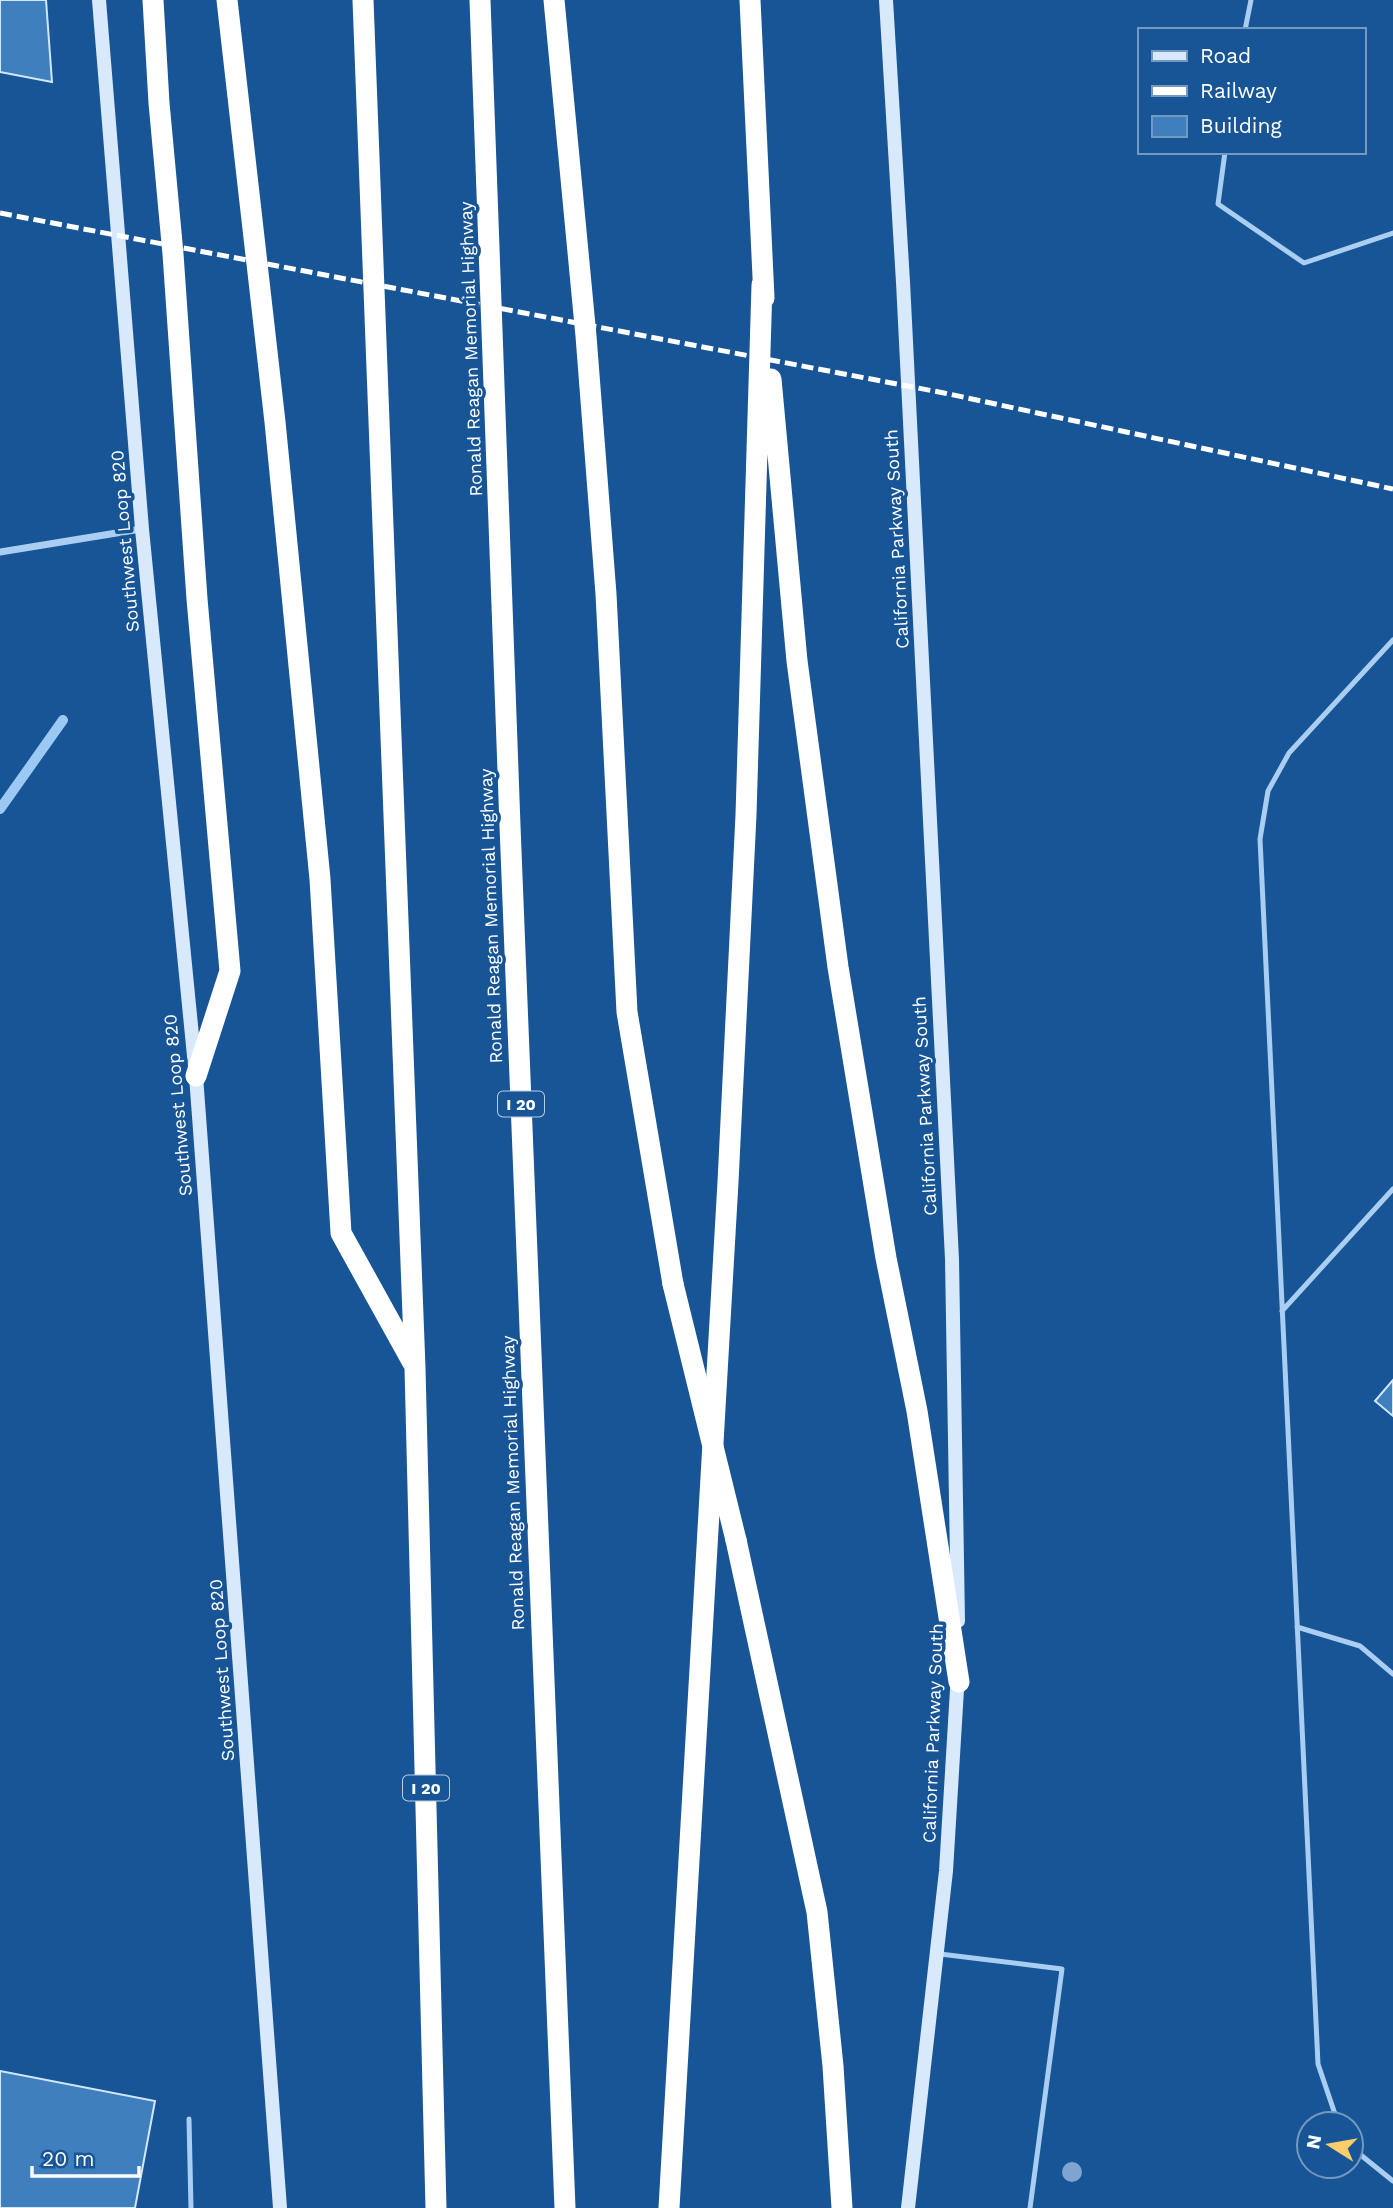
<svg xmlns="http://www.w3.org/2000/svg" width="1393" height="2208" viewBox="0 0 1393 2208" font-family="'Work Sans',sans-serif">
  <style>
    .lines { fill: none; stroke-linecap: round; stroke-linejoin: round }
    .stream { stroke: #9cc9f4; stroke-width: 10 }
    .building { fill: #407fbe; stroke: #d1e7fc; stroke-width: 2 }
    .service { stroke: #aacef1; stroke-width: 5 }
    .minor { stroke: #aacef1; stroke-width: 7 }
    .secondary { stroke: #d8e9fc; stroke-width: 14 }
    .motorway { stroke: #fff; stroke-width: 21 }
    .rail { stroke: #fff; stroke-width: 5; stroke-dasharray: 12 5; stroke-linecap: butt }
    .motorway-bridge { stroke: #fff; stroke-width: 21 }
    .tree { fill: #7da5cf }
    .labels { text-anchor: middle; stroke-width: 7; stroke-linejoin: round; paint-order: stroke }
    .shield { fill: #175597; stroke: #b9cce0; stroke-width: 2 }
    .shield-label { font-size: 16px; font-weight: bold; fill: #fff }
    .street-label { font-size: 18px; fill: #fff; stroke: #175597 }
  </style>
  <rect width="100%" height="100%" fill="#175597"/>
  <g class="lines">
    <path class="stream" d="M 0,809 L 63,720"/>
  </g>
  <path class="building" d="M 0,0 L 46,0 L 52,82 L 0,72 Z
    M 1393,1380 L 1393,1416 L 1375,1401 Z
    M 0,2071 L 155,2101 L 135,2208 L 0,2208 Z"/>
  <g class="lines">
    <path class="service" d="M 1245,30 L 1251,0
      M 1225,152 L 1218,204 L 1304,263 L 1393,233
      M 1282,1311 L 1393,1189
      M 1297,1627 L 1360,1646 L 1393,1674
      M 940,1954 L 1062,1969 L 1030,2208
      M 189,2119 L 191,2208
      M 1341,2124 L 1336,2117 L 1318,2064 L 1260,839 L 1268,791 L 1289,753 L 1393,640
      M 1351,2139 L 1362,2156 L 1393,2181"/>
    <path class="minor" d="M 0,552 L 141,529"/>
    <path class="secondary" d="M 99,0 L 142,529 L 196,1076 L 280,2208
      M 886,0 L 903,282 L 952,1259 L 958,1621
      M 908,2208 L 946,1871 L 958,1673"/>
    <path class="motorway" d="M 153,0 L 159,103 L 173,254 L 197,599 L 230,971 L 196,1076
      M 227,0 L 275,422 L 320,879 L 341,1233 L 413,1363
      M 363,0 L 415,1368 L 436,2208
      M 480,0 L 510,826 L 565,2208
      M 554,0 L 586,336 L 606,594 L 627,1012 L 673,1284
      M 750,0 L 764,298
      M 771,379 L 797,661 L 838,967 L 886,1258 L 917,1411 L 959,1682
      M 736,1540 L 817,1912 L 833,2066 L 842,2208
      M 669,2208 L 728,1182 L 746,815 L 762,285"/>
    <path class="rail" d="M 0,213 L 944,393 L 1393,489"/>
    <path class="motorway-bridge" d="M 673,1284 L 736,1540"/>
  </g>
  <circle class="tree" cx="1072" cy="2172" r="10"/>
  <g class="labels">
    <g class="shield">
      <rect x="498" y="1091.5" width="46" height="25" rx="5"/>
      <rect x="403" y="1775.5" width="46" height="25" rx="5"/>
    </g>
    <g class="shield-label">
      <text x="521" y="1110">I 20</text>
      <text x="426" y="1794">I 20</text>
    </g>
    <g class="street-label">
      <text transform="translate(471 349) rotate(-92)" y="6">Ronald Reagan Memorial Highway</text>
      <text transform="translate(897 539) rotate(-93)" y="6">California Parkway South</text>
      <text transform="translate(125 541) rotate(-95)" y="6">Southwest Loop 820</text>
      <text transform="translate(491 916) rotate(-92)" y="6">Ronald Reagan Memorial Highway</text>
      <text transform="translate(178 1105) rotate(-95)" y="6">Southwest Loop 820</text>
      <text transform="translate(925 1106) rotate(-93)" y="6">California Parkway South</text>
      <text transform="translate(513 1483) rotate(-92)" y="6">Ronald Reagan Memorial Highway</text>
      <text transform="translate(222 1670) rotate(-94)" y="6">Southwest Loop 820</text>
      <text transform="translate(933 1733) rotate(-88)" y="6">California Parkway South</text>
    </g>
  </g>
  <rect x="1138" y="28" width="228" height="126" fill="#175597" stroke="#7499c1" stroke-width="2"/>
  <rect x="1152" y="51" width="35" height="10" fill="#d8e9fc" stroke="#7499c1" stroke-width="2"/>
  <text x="1200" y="63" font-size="21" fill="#ffffff">Road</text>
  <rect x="1152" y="86" width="35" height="10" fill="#ffffff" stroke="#7499c1" stroke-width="2"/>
  <text x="1200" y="98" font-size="21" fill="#ffffff">Railway</text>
  <rect x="1152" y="116" width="35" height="21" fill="#407fbe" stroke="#7499c1" stroke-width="2"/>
  <text x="1200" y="133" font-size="21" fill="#ffffff">Building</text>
  <g transform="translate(1330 2145) rotate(281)"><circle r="33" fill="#175597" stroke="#7499c1" stroke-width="2"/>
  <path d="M0-5L12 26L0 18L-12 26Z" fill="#ffcc6a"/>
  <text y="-10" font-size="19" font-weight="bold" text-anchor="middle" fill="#ffffff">N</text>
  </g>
  <path d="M32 2166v10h107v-10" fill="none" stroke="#ffffff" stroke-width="3.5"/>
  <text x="42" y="2166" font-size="21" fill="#ffffff" stroke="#175597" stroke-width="5" paint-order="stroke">20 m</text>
</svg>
